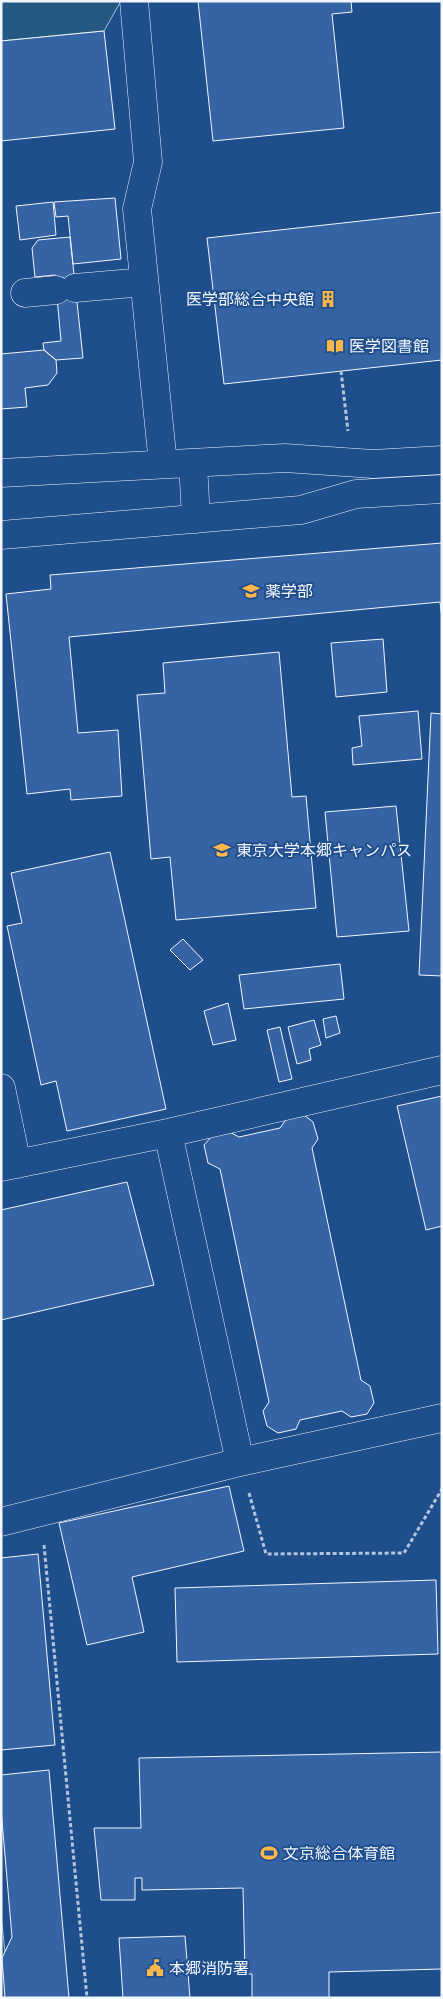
<svg xmlns="http://www.w3.org/2000/svg" width="443" height="1999" viewBox="0 0 443 1999" font-family="Montserrat,'Noto Sans JP',sans-serif">
  <style>
    .green { fill: #245a82; stroke: #a8bbd7 }
    .building { fill: #3563a3; stroke: #f2f6ff }
    .lines { fill: none; stroke-linecap: round; stroke-linejoin: round }
    .minor-casing { stroke: #f2f6ff; stroke-width: 29 }
    .path { stroke: #b3c4dc; stroke-width: 3; stroke-dasharray: 4 2.5; stroke-linecap: butt }
    .minor { stroke: #1f4e8c; stroke-width: 28 }
    .labels { text-anchor: middle; stroke-width: 4; stroke-linejoin: round; paint-order: stroke }
    .poi-label { font-size: 16px; fill: #f2f6ff; stroke: #1f4e8c; text-anchor: start }
  </style>
  <rect width="100%" height="100%" fill="#1f4e8c"/>
  <path class="green" d="M 1,1 L 121,1 L 104,31 L 1,41 Z
    M 1,1915 L 10,1998 L 1,1998 Z"/>
  <path class="building" d="M 198,1 L 351,1 L 352,12 L 332,14 L 344,128 L 213,141 Z
    M 104,31 L 115,129 L 1,141 L 1,41 Z
    M 115,198 L 121,259 L 73,264 L 68,216 L 56,217 L 54,202 Z
    M 53,202 L 56,235 L 20,240 L 16,206 Z
    M 442,212 L 442,360 L 224,384 L 207,238 Z
    M 70,237 L 83,358 L 56,360 L 44,350 L 43,343 L 61,341 L 55,275 L 35,277 L 32,248 L 38,240 Z
    M 44,350 L 56,360 L 57,373 L 48,385 L 25,388 L 27,407 L 1,409 L 1,354 Z
    M 442,543 L 442,619 L 440,602 L 69,637 L 78,733 L 118,730 L 122,796 L 71,800 L 70,789 L 27,794 L 6,594 L 51,589 L 50,575 Z
    M 383,639 L 387,692 L 336,697 L 331,643 Z
    M 279,652 L 292,797 L 306,796 L 316,908 L 176,920 L 170,857 L 151,859 L 137,695 L 165,693 L 163,663 Z
    M 418,711 L 422,759 L 353,765 L 352,748 L 362,746 L 359,716 Z
    M 431,713 L 442,714 L 442,976 L 419,975 Z
    M 396,806 L 409,931 L 337,937 L 325,812 Z
    M 110,852 L 166,1109 L 67,1131 L 56,1081 L 41,1085 L 7,926 L 22,923 L 11,873 Z
    M 183,939 L 203,960 L 190,970 L 170,950 Z
    M 340,964 L 344,999 L 244,1009 L 239,975 Z
    M 228,1003 L 236,1040 L 213,1045 L 204,1011 Z
    M 336,1016 L 340,1033 L 326,1038 L 323,1019 Z
    M 314,1020 L 321,1045 L 309,1049 L 311,1060 L 297,1064 L 288,1027 Z
    M 280,1027 L 292,1079 L 279,1082 L 267,1030 Z
    M 442,1096 L 442,1226 L 426,1230 L 397,1106 Z
    M 304,1115 L 313,1122 L 318,1139 L 312,1148 L 361,1380 L 370,1386 L 374,1403 L 367,1414 L 351,1417 L 342,1411 L 300,1420 L 296,1429 L 278,1433 L 267,1426 L 263,1411 L 269,1402 L 220,1169 L 208,1163 L 204,1145 L 212,1136 L 228,1131 L 239,1137 L 280,1128 L 287,1118 Z
    M 127,1182 L 154,1285 L 1,1320 L 1,1210 Z
    M 229,1486 L 244,1551 L 132,1577 L 144,1632 L 87,1645 L 59,1523 Z
    M 38,1554 L 55,1745 L 1,1750 L 1,1558 Z
    M 436,1580 L 438,1654 L 177,1662 L 175,1588 Z
    M 442,1752 L 442,1969 L 329,1972 L 329,1998 L 252,1998 L 252,1974 L 245,1974 L 243,1888 L 142,1890 L 142,1878 L 135,1878 L 135,1900 L 101,1900 L 94,1828 L 141,1828 L 139,1758 Z
    M 49,1770 L 69,1998 L 5,1998 L 2,1958 L 12,1937 L 1,1809 L 1,1775 Z
    M 185,1936 L 190,1998 L 123,1998 L 119,1938 Z"/>
  <g class="lines">
    <g class="minor-casing">
      <path id="minor" d="M 134,1 L 148,162 L 137,209 L 163,464
        M 75,288 L 144,282
        M 25,293 L 56,290
        M 193,463 L 196,519
        M 1,473 L 285,458 L 373,464 L 442,460
        M 1,535 L 301,510 L 356,494 L 442,489
        M 1,1088 L 17,1164
        M 168,1133 L 240,1462
        M 1,1167 L 168,1133 L 442,1070
        M 1,1522 L 240,1462 L 442,1418"/>
    </g>
    <path class="path" d="M 341,371 L 348,431
      M 249,1493 L 266,1554 L 404,1553 L 442,1489
      M 44,1545 L 87,1998"/>
    <use href="#minor" class="minor"/>
  </g>
  <defs>
    <g id="building-bare" transform="scale(1.35)"><path d="M-4-6H4V6H1V3H-1V6H-4ZM-2.5-4.3h1.7v1.8h-1.7ZM.8-4.3h1.7v1.8H.8ZM-2.5-1h1.7V.8h-1.7ZM.8-1h1.7V.8H.8Z" fill="#ffb74d" stroke="#1f4e8c" stroke-width="2.5" paint-order="stroke"/></g>
    <g id="library-bare" transform="scale(1.35)"><path d="M-6-4Q-3-5.5-.7-3.5V5Q-3 3-6 4ZM6-4Q3-5.5 .7-3.5V5Q3 3 6 4Z" fill="#ffb74d" stroke="#1f4e8c" stroke-width="2.5" paint-order="stroke"/></g>
    <g id="university-bare" transform="scale(1.35)"><path d="M0-5L7-2L0 1L-7-2ZM-4 1L0 2.5L4 1V4Q0 6-4 4Z" fill="#ffb74d" stroke="#1f4e8c" stroke-width="2.5" paint-order="stroke"/></g>
    <g id="stadium-bare" transform="scale(1.35)"><path d="M0-5a6.5 5 0 1 0 0 10a6.5 5 0 1 0 0-10ZM-3.5-1.8h7v3.6h-7Z" fill="#ffb74d" stroke="#1f4e8c" stroke-width="2.5" paint-order="stroke"/></g>
    <g id="civic-bare" transform="scale(1.35)"><path d="M-.6-6.5H3V-4.5H.6V-3L4-1V1h2V6H-6V1h2V-1L-.6-3ZM-1.2 2.5V6h2.4V2.5Z" fill="#ffb74d" stroke="#1f4e8c" stroke-width="2.5" paint-order="stroke"/></g>
  </defs>
  <g fill-rule="evenodd">
    <use href="#building-bare" x="328" y="299"/>
    <use href="#library-bare" x="335" y="346"/>
    <use href="#university-bare" x="251" y="591"/>
    <use href="#university-bare" x="222" y="850"/>
    <use href="#stadium-bare" x="269" y="1853"/>
    <use href="#civic-bare" x="155" y="1968"/>
  </g>
  <g class="labels">
    <g class="poi-label">
      <text x="314" y="305" text-anchor="end">医学部総合中央館</text>
      <text x="349" y="352">医学図書館</text>
      <text x="265" y="597">薬学部</text>
      <text x="236" y="856">東京大学本郷キャンパス</text>
      <text x="283" y="1859">文京総合体育館</text>
      <text x="169" y="1974">本郷消防署</text>
    </g>
  </g>
  <rect width="443" height="1999" fill="none" stroke="#f2f6ff" stroke-width="5"/>
</svg>
